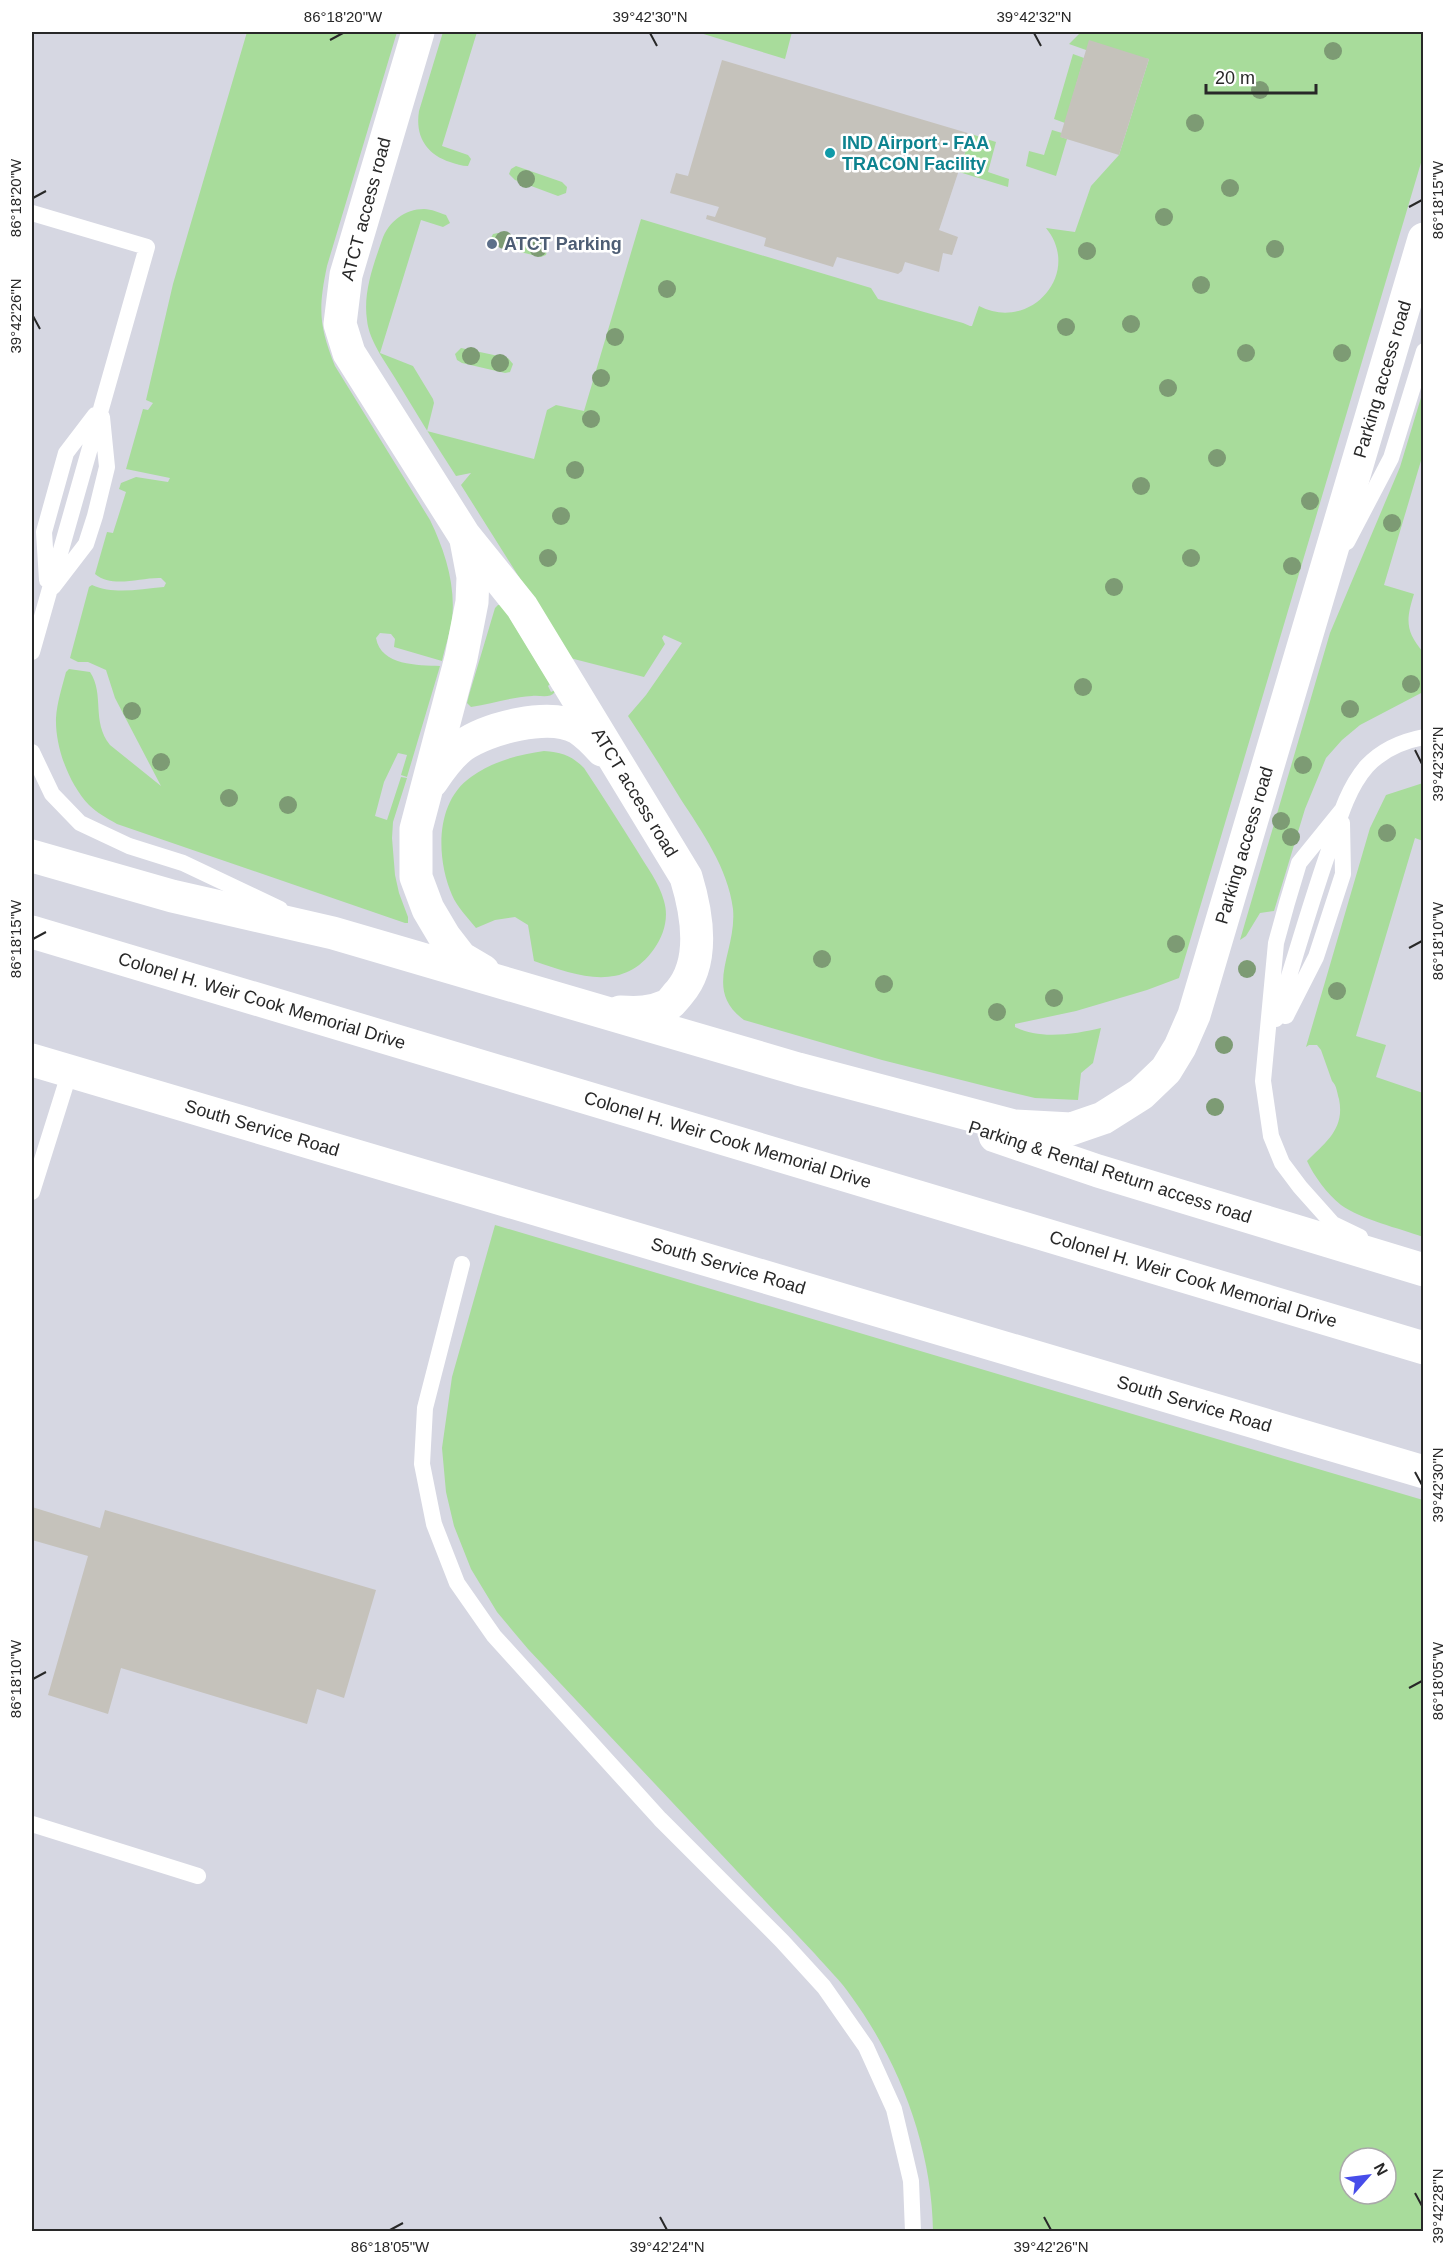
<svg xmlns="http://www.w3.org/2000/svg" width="1455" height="2263" viewBox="0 0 1455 2263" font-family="Helvetica,sans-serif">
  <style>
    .airport { fill: #d6d7e2; fill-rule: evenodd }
    .green { fill: #a8dc9b; fill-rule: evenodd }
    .building { fill: #c5c2bb }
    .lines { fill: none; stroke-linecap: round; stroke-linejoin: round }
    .service { stroke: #fff; stroke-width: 16 }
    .minor { stroke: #fff; stroke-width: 33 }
    .tertiary { stroke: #fff; stroke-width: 33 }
    .tree { fill: #7d9b74 }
    .ticks { fill: none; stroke: #282828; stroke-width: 2 }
    .culture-dot { fill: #0f9aa8; stroke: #fff; stroke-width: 2 }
    .service-dot { fill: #5c6f8a; stroke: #fff; stroke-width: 2 }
    .labels { text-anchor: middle; stroke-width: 5; stroke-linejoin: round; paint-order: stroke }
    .culture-label { font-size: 18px; font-weight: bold; fill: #0d838f; stroke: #fff; text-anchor: start }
    .street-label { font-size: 18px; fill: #282828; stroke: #fff }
    .service-label { font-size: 18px; font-weight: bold; fill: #4e5e75; stroke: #fff; text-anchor: start }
    .neatline { fill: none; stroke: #282828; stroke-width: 2 }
    .ticks-label { font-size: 15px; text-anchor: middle; fill: #282828 }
  </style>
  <rect width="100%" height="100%" fill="#eae5db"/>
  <path class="airport" d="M 32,32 L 1423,32 L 1423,2231 L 32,2232 ZM 1350,2158 L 1386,2158 L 1386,2194 L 1350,2194 Z"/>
  <path class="green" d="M 247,32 L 397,32 L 327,266 C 318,309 319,326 335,366 L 430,520 C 445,551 456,585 452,620 C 450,633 445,647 442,661 L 394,647 L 395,639 L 391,634 L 380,633 L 376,638 C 381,666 418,665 440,666 L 407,777 L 401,775 L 407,755 L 398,753 L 384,782 L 375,816 L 387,820 L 401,777 L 407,778 L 393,822 L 392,838 L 395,875 L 399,893 L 408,917 L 408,923 L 405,923 L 117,824 C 107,818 97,813 89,805 C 69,784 55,747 56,718 C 57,703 62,687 66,672 L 69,669 L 90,672 C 105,695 91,721 110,745 L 161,786 L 115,698 L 106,670 L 88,662 L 78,662 L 70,658 L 89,587 L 92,585 C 115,595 139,589 164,587 L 166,583 L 161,578 C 141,577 113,589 95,574 L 107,532 L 113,533 L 126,492 L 119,489 L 121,483 L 136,477 L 168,482 L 170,478 L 126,469 L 143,409 L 148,410 L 153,403 L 146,400 L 173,284 Z
    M 443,32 L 477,32 L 442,146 L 468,155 L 471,159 L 468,166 C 462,166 456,164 450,162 C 426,154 415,136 419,111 Z
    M 697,32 L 792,32 L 785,59 Z
    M 1081,32 L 1423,32 L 1423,156 L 1179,978 L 1147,990 L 1076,1011 L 1015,1024 L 1015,1027 C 1039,1040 1076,1034 1101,1028 L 1093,1063 L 1081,1073 L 1078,1100 L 1035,1098 L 989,1087 L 882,1060 L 744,1020 C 702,989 737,953 733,909 C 728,868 702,832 680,798 C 663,770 646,743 628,716 L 646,695 L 682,643 L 664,635 L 662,638 L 665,644 L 644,677 L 570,658 L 461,485 L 471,473 L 456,476 C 435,444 415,411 395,378 C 385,361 369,341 367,320 C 363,293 373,266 382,240 C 388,222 405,209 424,209 C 431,209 440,213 446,215 L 450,223 L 443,227 L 421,220 L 380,353 L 413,366 L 433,399 L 434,403 L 427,431 L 534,459 L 547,410 L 556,405 L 584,411 L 641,219 L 871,288 L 878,299 L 963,323 L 970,326 L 972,326 L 979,306 C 1030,333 1083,273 1046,228 L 1075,232 L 1091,186 L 1119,155 L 1149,59 L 1086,50 L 1069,44 Z
    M 1073,54 L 1084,58 L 1065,123 L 1054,119 Z
    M 1052,130 L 1062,133 L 1061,137 L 1067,139 L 1056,176 L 1026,166 L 1029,151 L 1044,155 Z
    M 971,134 L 996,142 L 988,172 L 1009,179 L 1008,187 L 959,172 Z
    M 516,166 L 562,182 L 567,187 L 566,193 L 558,196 L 515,180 L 509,174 L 511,169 Z
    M 498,233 L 544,243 L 548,246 L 546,255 L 541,257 L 495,246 L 491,238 L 493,234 Z
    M 461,348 L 508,358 L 513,364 L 510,372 L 505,373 L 462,363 L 457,360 L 455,354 Z
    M 1423,391 L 1423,454 L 1384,585 L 1414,594 C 1406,619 1405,631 1423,652 L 1423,692 L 1360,725 L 1342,740 L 1326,758 L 1305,809 L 1274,911 L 1260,913 L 1246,936 L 1240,940 L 1330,633 L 1400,467 Z
    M 498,605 L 502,605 L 550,684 L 548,686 L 551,692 L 555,690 L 555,692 C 549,699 541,695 532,696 C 511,697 492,704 471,707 L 467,703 L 469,695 L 495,608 Z
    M 544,751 C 562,752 572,756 584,768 C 602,795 619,822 636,849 C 646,866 659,882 664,901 C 669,918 664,935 654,949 C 623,993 577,976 534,961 L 528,925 L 515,917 L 495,920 L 476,928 C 468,918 457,907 452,895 C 436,858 435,802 471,777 C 493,761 518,755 544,751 Z
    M 1423,783 L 1423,841 L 1415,838 L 1356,1036 L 1386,1045 L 1376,1077 L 1423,1093 L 1423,1237 C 1399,1228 1362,1220 1341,1205 C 1327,1194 1314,1176 1307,1161 C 1326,1142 1345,1129 1339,1099 C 1337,1093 1337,1086 1332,1081 L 1321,1050 L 1317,1045 L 1309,1045 L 1306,1047 L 1370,828 L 1386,795 Z
    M 495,1225 L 1423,1500 L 1423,2231 L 933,2231 C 932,2148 900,2063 851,1996 C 841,1981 827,1968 815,1954 L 528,1649 L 497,1612 L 471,1569 L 454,1526 L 446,1492 L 442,1448 L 452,1377 ZM 1350,2158 L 1386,2158 L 1386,2194 L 1350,2194 Z"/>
  <path class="building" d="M 1089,40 L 1149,59 L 1119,155 L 1060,137 Z
    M 722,60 L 971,134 L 939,230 L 958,237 L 952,255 L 943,253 L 939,272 L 905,262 L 902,271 L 898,274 L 837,257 L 833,267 L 764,246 L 766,238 L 706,219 L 707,215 L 715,217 L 719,207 L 670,193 L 676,173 L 688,176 Z
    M 32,1507 L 100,1528 L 105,1510 L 376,1590 L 344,1698 L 317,1689 L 307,1724 L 121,1668 L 108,1714 L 48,1695 L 88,1556 L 32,1540 Z"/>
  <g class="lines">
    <path class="service" d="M 32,213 L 147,247 L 32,652
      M 1347,542 L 1391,458 L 1424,351
      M 47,580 L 44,532 L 66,453 L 95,415
      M 53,587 L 86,544 L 95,516 L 107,467 L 102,417
      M 32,752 L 52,794 L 80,823 L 129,846 L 183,863 L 280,909
      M 1342,810 L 1299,863 L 1287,903 L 1276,943 L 1263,1081 L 1271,1136 L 1282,1163 L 1300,1187 L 1333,1224 L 1360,1237
      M 1286,1016 L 1316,957 L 1343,874 L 1342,823
      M 1276,1019 C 1293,964 1309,908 1328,853 C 1338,823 1346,790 1367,766 C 1382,750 1403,741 1424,737
      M 32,1192 L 70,1071
      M 462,1264 L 425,1408 L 422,1464 L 434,1524 L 457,1583 L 494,1636 L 660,1819 L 782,1941 L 824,1987 L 866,2047 L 894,2109 L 911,2181 L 913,2232
      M 32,1824 L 198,1876"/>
    <g class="minor">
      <path id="s1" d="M 418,32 L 346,275 L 340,324 L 349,353 L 464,535 L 522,607 L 686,877 C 697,913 706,962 679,993 C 675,997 671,1004 666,1006 C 651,1013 637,1013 620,1012"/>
      <path d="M 466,540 L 473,577 L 472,602 L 461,658 L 416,829 L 416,877 L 428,909 L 444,936 L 461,958 L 483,971"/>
      <path d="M 432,781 C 440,769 450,755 462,746 C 488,728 549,712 578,728 C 587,734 595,742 602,750"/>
      <path id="s2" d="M 32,856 L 172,896 L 333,933 L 798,1069 L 1014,1126 L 1071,1129 L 1103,1118 L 1141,1094 L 1166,1070 L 1180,1047 L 1194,1015 L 1424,239"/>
      <path id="s3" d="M 32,1060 L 1424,1472"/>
      <path d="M 995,1136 L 1098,1171 L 1424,1270"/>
    </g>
    <path class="tertiary" id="s4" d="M 32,932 L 1424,1348"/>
  </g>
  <g class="tree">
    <circle cx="1333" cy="51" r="9"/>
    <circle cx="1260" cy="90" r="9"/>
    <circle cx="1195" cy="123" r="9"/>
    <circle cx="526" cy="179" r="9"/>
    <circle cx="1230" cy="188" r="9"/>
    <circle cx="1164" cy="217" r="9"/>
    <circle cx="504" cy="240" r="9"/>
    <circle cx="538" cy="248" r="9"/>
    <circle cx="1275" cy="249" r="9"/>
    <circle cx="1087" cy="251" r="9"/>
    <circle cx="1201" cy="285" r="9"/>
    <circle cx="667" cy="289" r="9"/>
    <circle cx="1131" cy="324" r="9"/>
    <circle cx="1066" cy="327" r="9"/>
    <circle cx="615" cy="337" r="9"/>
    <circle cx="1246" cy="353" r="9"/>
    <circle cx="1342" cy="353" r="9"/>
    <circle cx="471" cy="356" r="9"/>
    <circle cx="500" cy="363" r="9"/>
    <circle cx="601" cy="378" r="9"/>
    <circle cx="1168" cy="388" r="9"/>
    <circle cx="591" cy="419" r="9"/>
    <circle cx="1217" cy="458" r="9"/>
    <circle cx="575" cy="470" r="9"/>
    <circle cx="1141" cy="486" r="9"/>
    <circle cx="1310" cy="501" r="9"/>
    <circle cx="561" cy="516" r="9"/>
    <circle cx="1392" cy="523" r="9"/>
    <circle cx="548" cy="558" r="9"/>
    <circle cx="1191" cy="558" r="9"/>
    <circle cx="1292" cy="566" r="9"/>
    <circle cx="1114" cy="587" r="9"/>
    <circle cx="1411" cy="684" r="9"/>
    <circle cx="1083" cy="687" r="9"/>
    <circle cx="1350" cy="709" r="9"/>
    <circle cx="132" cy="711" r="9"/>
    <circle cx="161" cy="762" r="9"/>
    <circle cx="1303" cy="765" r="9"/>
    <circle cx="229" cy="798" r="9"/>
    <circle cx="288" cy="805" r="9"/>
    <circle cx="1281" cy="821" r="9"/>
    <circle cx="1387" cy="833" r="9"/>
    <circle cx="1291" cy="837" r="9"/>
    <circle cx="1176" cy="944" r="9"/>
    <circle cx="822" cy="959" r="9"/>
    <circle cx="1247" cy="969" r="9"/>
    <circle cx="884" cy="984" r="9"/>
    <circle cx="1337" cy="991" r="9"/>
    <circle cx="1054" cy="998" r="9"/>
    <circle cx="997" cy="1012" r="9"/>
    <circle cx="1224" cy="1045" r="9"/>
    <circle cx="1215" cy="1107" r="9"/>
  </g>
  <path class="ticks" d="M 650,33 L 657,46M 1034,33 L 1041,46M 330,40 L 343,33M 33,198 L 46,191M 1409,207 L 1422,200M 33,316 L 40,329M 1415,750 L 1422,764M 33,939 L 46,932M 1409,948 L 1422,941M 1415,1472 L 1422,1485M 33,1679 L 46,1672M 1409,1688 L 1422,1681M 1415,2193 L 1422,2206M 660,2217 L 667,2230M 1044,2217 L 1051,2230M 390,2230 L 403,2223"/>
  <circle class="culture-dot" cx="830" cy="153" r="6"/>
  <circle class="service-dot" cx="492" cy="244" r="6"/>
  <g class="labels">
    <g class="culture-label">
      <text x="842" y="149">IND Airport - FAA<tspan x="842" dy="21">TRACON Facility</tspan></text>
    </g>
    <g class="street-label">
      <text transform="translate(366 209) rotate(-75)" y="6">ATCT access road</text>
      <text dy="6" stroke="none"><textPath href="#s2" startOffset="1914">Parking access road</textPath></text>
      <text dy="6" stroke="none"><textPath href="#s1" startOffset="858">ATCT access road</textPath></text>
      <text dy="6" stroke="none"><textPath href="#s2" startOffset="1428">Parking access road</textPath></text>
      <text dy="6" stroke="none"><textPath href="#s4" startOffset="240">Colonel H. Weir Cook Memorial Drive</textPath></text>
      <text dy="6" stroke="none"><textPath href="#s3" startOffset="240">South Service Road</textPath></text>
      <text dy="6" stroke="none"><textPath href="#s4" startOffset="726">Colonel H. Weir Cook Memorial Drive</textPath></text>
      <text transform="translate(1110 1172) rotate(18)" y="6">Parking &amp; Rental Return access road</text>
      <text dy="6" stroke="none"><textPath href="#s3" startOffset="726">South Service Road</textPath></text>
      <text dy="6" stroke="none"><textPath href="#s4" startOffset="1212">Colonel H. Weir Cook Memorial Drive</textPath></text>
      <text dy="6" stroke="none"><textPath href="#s3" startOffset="1212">South Service Road</textPath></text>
    </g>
    <g class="service-label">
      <text x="504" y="250">ATCT Parking</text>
    </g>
  </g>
  <rect width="1455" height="2263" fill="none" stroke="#ffffff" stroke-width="66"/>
  <g transform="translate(1368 2176) rotate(62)"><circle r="28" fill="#ffffff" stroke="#a9a9a9" stroke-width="1.5"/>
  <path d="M0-4.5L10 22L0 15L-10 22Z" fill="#474dea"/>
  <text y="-9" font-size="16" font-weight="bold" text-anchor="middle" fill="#282828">N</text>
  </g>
  <path d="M1206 84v9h110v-9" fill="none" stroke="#282828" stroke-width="3"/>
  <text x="1215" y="84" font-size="18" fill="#282828" stroke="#ffffff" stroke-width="4.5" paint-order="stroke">20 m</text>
  <rect x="33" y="33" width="1389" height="2197" class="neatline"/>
  <g class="ticks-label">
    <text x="343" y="22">86°18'20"W</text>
    <text x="650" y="22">39°42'30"N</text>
    <text x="1034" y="22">39°42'32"N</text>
    <text transform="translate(16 198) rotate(-90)" y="5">86°18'20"W</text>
    <text transform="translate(1438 200) rotate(-90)" y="5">86°18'15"W</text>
    <text transform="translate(16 316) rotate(-90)" y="5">39°42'26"N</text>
    <text transform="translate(1438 764) rotate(-90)" y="5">39°42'32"N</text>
    <text transform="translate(16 939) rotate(-90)" y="5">86°18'15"W</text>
    <text transform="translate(1438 941) rotate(-90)" y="5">86°18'10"W</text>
    <text transform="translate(1438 1485) rotate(-90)" y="5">39°42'30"N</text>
    <text transform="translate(16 1679) rotate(-90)" y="5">86°18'10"W</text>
    <text transform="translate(1438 1681) rotate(-90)" y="5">86°18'05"W</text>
    <text transform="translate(1438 2206) rotate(-90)" y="5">39°42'28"N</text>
    <text x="390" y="2252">86°18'05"W</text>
    <text x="667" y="2252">39°42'24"N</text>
    <text x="1051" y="2252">39°42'26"N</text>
  </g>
</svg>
